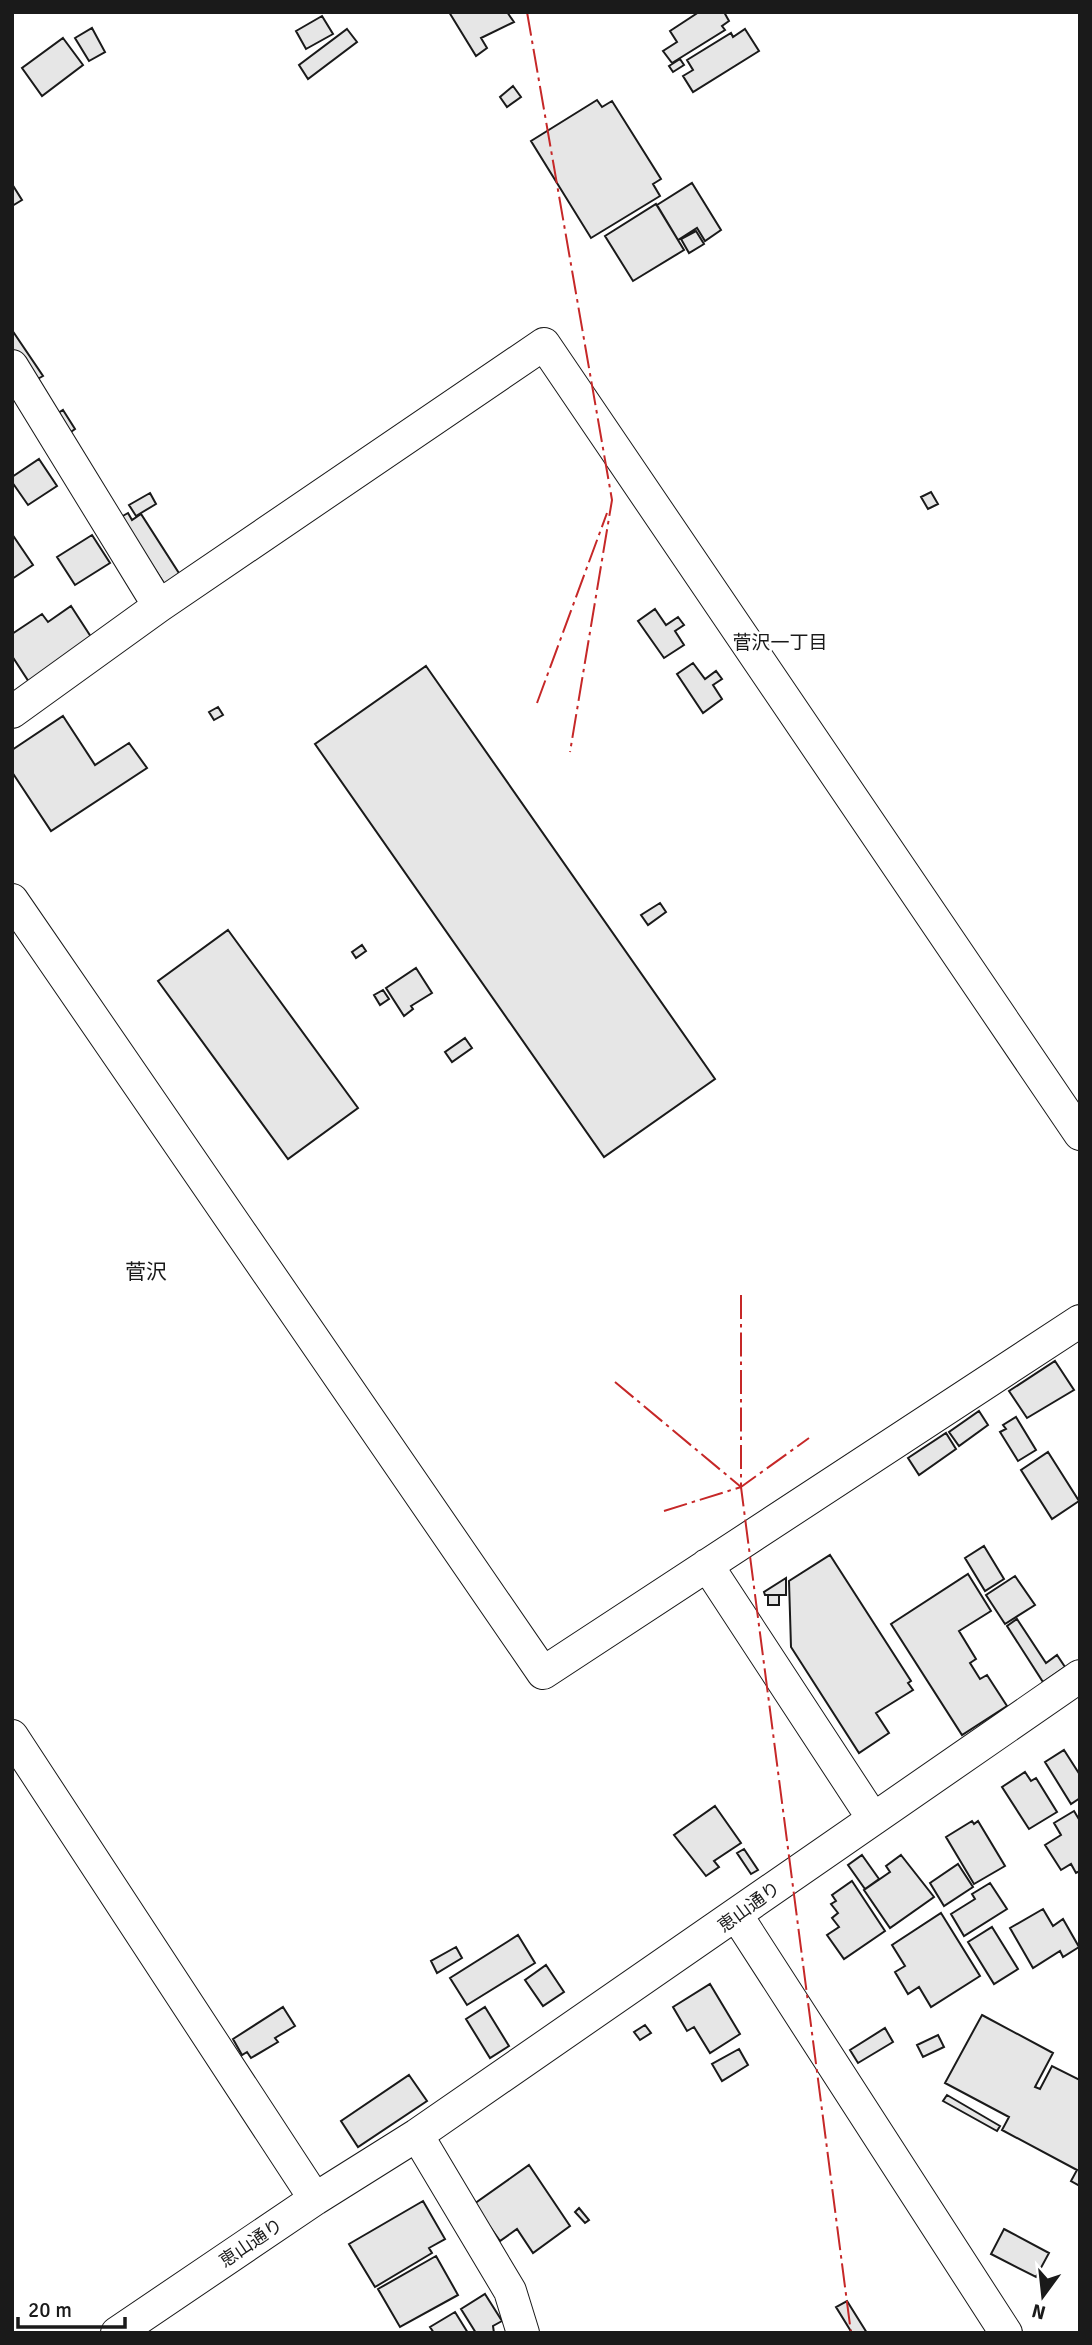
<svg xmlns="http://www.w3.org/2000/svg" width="1092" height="2345" viewBox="0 0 1092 2345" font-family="Signika,'Noto Sans JP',sans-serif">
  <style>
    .building { fill: #e6e6e6; stroke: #1a1a1a; stroke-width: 2 }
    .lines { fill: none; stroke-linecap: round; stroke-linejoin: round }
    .minor-casing { stroke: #1a1a1a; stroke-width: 34 }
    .minor { stroke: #fff; stroke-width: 32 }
    .power { stroke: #c62828; stroke-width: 2; stroke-dasharray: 24 5 3.5 5; stroke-linecap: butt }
    .labels { text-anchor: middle; stroke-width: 5; stroke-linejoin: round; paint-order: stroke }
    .street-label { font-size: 18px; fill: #1a1a1a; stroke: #fff }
    .neighbourhood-label { font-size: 19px; fill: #1a1a1a; stroke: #fff }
    .quarter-label { font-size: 21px; fill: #1a1a1a; stroke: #fff }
  </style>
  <rect width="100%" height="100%" fill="#fff"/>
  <path class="building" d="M 449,12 L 507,12 L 514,22 L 481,38 L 487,48 L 476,56 Z
    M 699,12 L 724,12 L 729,21 L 722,26 L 725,30 L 672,63 L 663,51 L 677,42 L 670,31 Z
    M 322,16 L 333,34 L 306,49 L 296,31 Z
    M 92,28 L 105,52 L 89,61 L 75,38 Z
    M 347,29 L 357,42 L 308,79 L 299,65 Z
    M 745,29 L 759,51 L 693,92 L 683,76 L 693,70 L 687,60 L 731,33 L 733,37 Z
    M 63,38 L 83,65 L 42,96 L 22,68 Z
    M 680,59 L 684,65 L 673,72 L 669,66 Z
    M 513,86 L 521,97 L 507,107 L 500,97 Z
    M 597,100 L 602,107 L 612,101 L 661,179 L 653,184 L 660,196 L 591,238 L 531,141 Z
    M 692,183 L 721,230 L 705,241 L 697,228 L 678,240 L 657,205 Z
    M 12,184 L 22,200 L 12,206 Z
    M 656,204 L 684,250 L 633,281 L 605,236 Z
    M 696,231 L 704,244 L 689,253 L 681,239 Z
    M 12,330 L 43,376 L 34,381 L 12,348 Z
    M 63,410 L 75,429 L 68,434 L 55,415 Z
    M 39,459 L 57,486 L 28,505 L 12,482 L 12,477 Z
    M 931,492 L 938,504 L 928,509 L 921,497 Z
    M 150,493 L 156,504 L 136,516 L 129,505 Z
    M 128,513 L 132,520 L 141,514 L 184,581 L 169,591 L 121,517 Z
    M 12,534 L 33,565 L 12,579 Z
    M 92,535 L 110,563 L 75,585 L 57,557 Z
    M 71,606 L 93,640 L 29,682 L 12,656 L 12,634 L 42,614 L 48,622 Z
    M 655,609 L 666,625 L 678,617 L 684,625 L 675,631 L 684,645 L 664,658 L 638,621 Z
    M 693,663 L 705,679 L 716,671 L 722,679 L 713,685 L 722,699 L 703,713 L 677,674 Z
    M 426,666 L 715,1079 L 604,1157 L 315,744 Z
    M 218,707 L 223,715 L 214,720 L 209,712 Z
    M 63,716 L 95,765 L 129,743 L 147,768 L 51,831 L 12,772 L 12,750 Z
    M 660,903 L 666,912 L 648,925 L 641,915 Z
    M 228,930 L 358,1108 L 288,1159 L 158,981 Z
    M 362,945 L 366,951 L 356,958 L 352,952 Z
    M 416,968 L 432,993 L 411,1006 L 413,1009 L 404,1016 L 386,988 Z
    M 383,990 L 389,999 L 380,1005 L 374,995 Z
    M 465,1038 L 472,1048 L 452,1062 L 445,1052 Z
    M 1055,1361 L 1074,1390 L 1027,1418 L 1009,1391 Z
    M 979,1411 L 988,1425 L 959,1446 L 949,1432 Z
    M 1016,1417 L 1036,1450 L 1018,1461 L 1000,1432 L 1006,1429 L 1003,1425 Z
    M 946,1433 L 956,1449 L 919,1475 L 908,1458 Z
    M 1048,1452 L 1079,1501 L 1052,1519 L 1021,1470 Z
    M 984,1546 L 1004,1579 L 985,1591 L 965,1558 Z
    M 830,1555 L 911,1681 L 908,1683 L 913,1690 L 876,1713 L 889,1733 L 859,1753 L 791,1647 L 789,1581 Z
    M 968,1574 L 991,1611 L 959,1631 L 976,1659 L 970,1663 L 980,1679 L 987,1675 L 1007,1706 L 962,1735 L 891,1624 Z
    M 1015,1576 L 1035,1605 L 1005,1624 L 986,1595 Z
    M 786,1578 L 786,1595 L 765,1595 L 764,1592 Z
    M 768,1595 L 779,1595 L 779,1605 L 768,1605 Z
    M 1017,1619 L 1046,1663 L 1057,1655 L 1065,1667 L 1043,1682 L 1007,1626 Z
    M 1064,1750 L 1080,1775 L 1080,1798 L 1071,1804 L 1045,1762 Z
    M 1025,1772 L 1031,1781 L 1036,1778 L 1057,1812 L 1029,1829 L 1002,1787 Z
    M 715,1806 L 741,1843 L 714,1861 L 719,1867 L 706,1876 L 674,1835 Z
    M 1074,1811 L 1080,1821 L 1080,1871 L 1076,1873 L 1071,1864 L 1061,1870 L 1045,1845 L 1061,1835 L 1054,1823 Z
    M 972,1821 L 974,1824 L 978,1821 L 1005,1866 L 974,1884 L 946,1837 Z
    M 744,1849 L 758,1870 L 751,1874 L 737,1853 Z
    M 862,1855 L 879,1879 L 865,1889 L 848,1865 Z
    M 901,1855 L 934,1897 L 890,1928 L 864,1890 L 890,1872 L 886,1866 Z
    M 958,1864 L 973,1887 L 944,1906 L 930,1883 Z
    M 852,1881 L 885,1931 L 844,1959 L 827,1935 L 839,1927 L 832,1918 L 838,1913 L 831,1904 L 836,1901 L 832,1895 Z
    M 990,1883 L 1007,1909 L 964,1936 L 951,1914 L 975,1899 L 972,1894 Z
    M 1043,1909 L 1053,1926 L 1063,1919 L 1079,1947 L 1063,1957 L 1060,1951 L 1033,1968 L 1010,1928 Z
    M 941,1913 L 980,1976 L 931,2007 L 919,1987 L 908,1994 L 895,1972 L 905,1966 L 892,1945 Z
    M 992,1927 L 1018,1969 L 994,1984 L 968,1942 Z
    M 518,1935 L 535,1963 L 467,2005 L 450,1978 Z
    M 456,1947 L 462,1958 L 437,1973 L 431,1961 Z
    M 546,1965 L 564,1992 L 543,2006 L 525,1980 Z
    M 710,1984 L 740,2034 L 710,2053 L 694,2027 L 687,2031 L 673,2007 Z
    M 283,2007 L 295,2026 L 275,2038 L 278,2042 L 251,2058 L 247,2052 L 242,2055 L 233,2039 Z
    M 485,2007 L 509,2046 L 490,2058 L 466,2019 Z
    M 982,2015 L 1053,2053 L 1035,2087 L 1040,2089 L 1052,2066 L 1080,2080 L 1080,2186 L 1071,2181 L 1077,2170 L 1002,2130 L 1009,2117 L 945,2083 Z
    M 645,2025 L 651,2033 L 640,2040 L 634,2032 Z
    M 885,2028 L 893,2042 L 858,2063 L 850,2050 Z
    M 938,2035 L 944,2047 L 923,2057 L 917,2045 Z
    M 739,2049 L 748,2065 L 722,2081 L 712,2064 Z
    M 409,2075 L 427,2101 L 358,2147 L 341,2121 Z
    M 947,2095 L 1000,2126 L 997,2131 L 943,2101 Z
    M 529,2165 L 570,2226 L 533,2253 L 517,2229 L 500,2241 L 474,2204 Z
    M 423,2201 L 445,2239 L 429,2248 L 432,2253 L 375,2287 L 349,2244 Z
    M 579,2208 L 589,2220 L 585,2223 L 575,2212 Z
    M 1004,2229 L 1049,2253 L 1036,2277 L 991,2254 Z
    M 436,2256 L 458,2295 L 400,2327 L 378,2289 Z
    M 485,2294 L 502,2321 L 493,2326 L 494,2333 L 476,2333 L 461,2309 Z
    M 847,2301 L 867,2333 L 852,2333 L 836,2307 Z
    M 455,2312 L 468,2333 L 434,2333 L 430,2327 Z"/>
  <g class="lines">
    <g class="minor-casing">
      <path id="minor" d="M 12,366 L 159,606
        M 12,712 L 159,606 L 544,344 L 1080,1134
        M 12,900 L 543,1673 L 1080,1321
        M 707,1565 L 872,1817
        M 12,1736 L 315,2199
        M 737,1916 L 1006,2333
        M 417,2135 L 510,2291 L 523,2333
        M 117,2333 L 315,2199 L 417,2135 L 1080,1676"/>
    </g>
    <use href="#minor" class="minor"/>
    <path class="power" d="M 527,12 L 612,500 L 570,752
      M 537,703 L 607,513
      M 741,1295 L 741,1487 L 851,2333
      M 615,1382 L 741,1487
      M 664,1511 L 741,1487 L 809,1438"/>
  </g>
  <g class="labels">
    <g class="street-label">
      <text transform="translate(749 1907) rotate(-36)" y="6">恵山通り</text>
      <text transform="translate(251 2243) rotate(-34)" y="6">恵山通り</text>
    </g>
    <g class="neighbourhood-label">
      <text x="780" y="649">菅沢一丁目</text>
    </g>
    <g class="quarter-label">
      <text x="146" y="1279">菅沢</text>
    </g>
  </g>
  <rect width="1092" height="2345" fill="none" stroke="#1a1a1a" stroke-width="28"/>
  <g transform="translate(1043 2296) rotate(195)" stroke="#ffffff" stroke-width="5" paint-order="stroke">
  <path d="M0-5L12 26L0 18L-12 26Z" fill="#1a1a1a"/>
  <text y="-10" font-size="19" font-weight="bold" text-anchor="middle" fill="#1a1a1a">N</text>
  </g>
  <path d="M18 2317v10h107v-10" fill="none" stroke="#1a1a1a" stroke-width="3.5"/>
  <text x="28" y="2317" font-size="21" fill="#1a1a1a" stroke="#ffffff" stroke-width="5" paint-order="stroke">20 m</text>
</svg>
